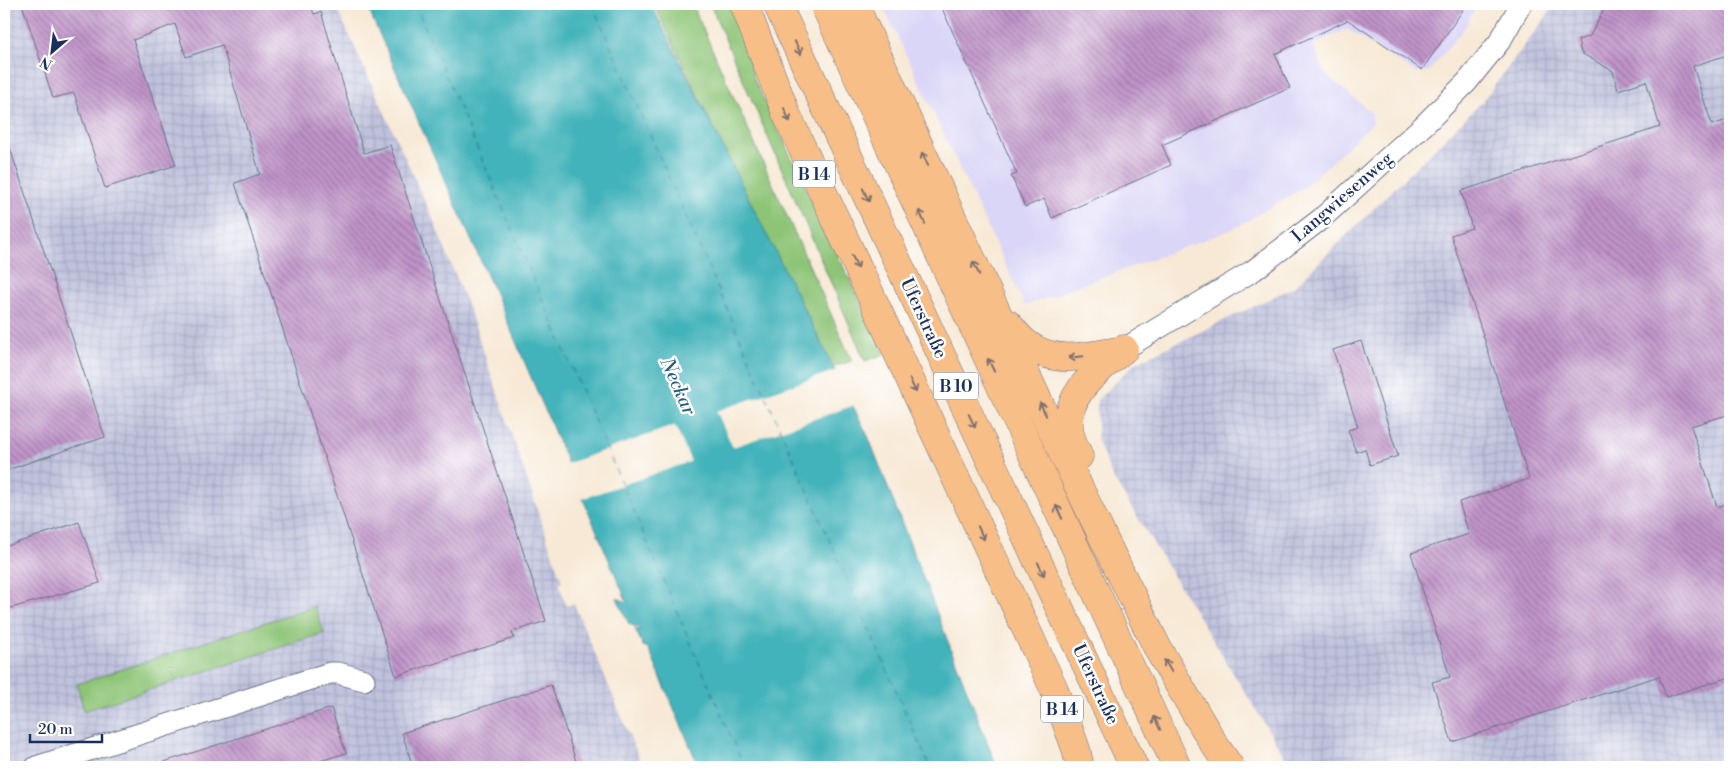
<svg xmlns="http://www.w3.org/2000/svg" width="1734" height="771" viewBox="0 0 1734 771" font-family="'Libre Bodoni',serif">
  <style>
    .built { fill: #dad6f7 }
    .industrial { fill: url(#industrial-grid) }
    .green { fill: #8dc476; stroke: #547a6a }
    .water { fill: #42b3ba; stroke: #2e718c; fill-rule: evenodd }
    .pier { fill: #f7e9d5; fill-rule: evenodd }
    .lines { fill: none; stroke-linecap: round; stroke-linejoin: round }
    .river { stroke: #42b3ba; stroke-width: 44 }
    .ferry { stroke: #295d7e; stroke-width: 1; stroke-dasharray: 6 5; stroke-linecap: butt }
    .building { fill: url(#building-back-hatch) }
    .street-casing { stroke: #687088; stroke-width: 23 }
    .highway-casing { stroke: #687088; stroke-width: 29 }
    .street { stroke: #fff; stroke-width: 21 }
    .highway { stroke: #f7be87; stroke-width: 28 }
    .oneway { stroke: #7e6f70 }
    .labels { text-anchor: middle; stroke-width: 5; stroke-linejoin: round; paint-order: stroke }
    .shield { fill: #fff; stroke: #5f6d8e; stroke-width: 1 }
    .shield-label { font-size: 16px; font-weight: bold; fill: #1b2f5e }
    .street-label { font-size: 18px; fill: #1b2f5e; stroke: #fff }
    .water-label { font-size: 19px; font-style: italic; fill: #295d7e; stroke: #fff }
  </style>
  <defs>
    <pattern id="industrial-grid" width="8" height="8" patternUnits="userSpaceOnUse" patternTransform="scale(1.25)"><rect width="8" height="8" fill="#c0c2dd"/><path d="M0 4h8M4 0v8" fill="none" stroke="#a4a7c0"/></pattern>
    <pattern id="building-back-hatch" width="6" height="6" patternUnits="userSpaceOnUse" patternTransform="scale(1.25)"><rect width="6" height="6" fill="#bf93c7"/><path d="M-1 5l2 2M0 0l6 6M5-1l2 2" fill="none" stroke="#9a78a5"/></pattern>
  </defs>
  <rect width="100%" height="100%" fill="#fff"/>
  <filter id="ink" filterUnits="userSpaceOnUse"><feTurbulence type="fractalNoise" baseFrequency=".02" numOctaves="2"/><feDisplacementMap in="SourceGraphic" scale="10" xChannelSelector="R" yChannelSelector="G"/><feConvolveMatrix kernelMatrix="1 2 1 2 8 2 1 2 1" color-interpolation-filters="sRGB"/></filter>
  <filter id="wash" filterUnits="userSpaceOnUse"><feTurbulence type="fractalNoise" baseFrequency=".0096" numOctaves="4" result="noise"/><feDisplacementMap in="SourceGraphic" scale="20" xChannelSelector="R" yChannelSelector="G"/><feGaussianBlur stdDeviation="1.12" result="paint"/><feColorMatrix in="noise" values="0 0 0 0 0 0 0 0 0 0 0 0 0 0 0 0 0 1.4 0 .05"/><feComposite in="paint" operator="in"/></filter>
  <g filter="url(#wash)">
    <rect width="100%" height="100%" fill="#f7e9d5"/>
    <path class="built" d="M 882,4 L 1477,4 L 1465,27 L 1429,71 L 1416,73 L 1347,29 L 1313,44 L 1325,74 L 1372,113 L 1373,123 L 1303,188 L 1233,229 L 1025,306 Z"/>
    <path class="industrial" d="M 4,4 L 335,4 L 433,219 L 469,309 L 562,582 L 559,583 L 566,606 L 574,604 L 643,767 L 4,767 Z
      M 1553,4 L 1730,4 L 1730,767 L 1291,767 L 1112,476 L 1097,440 L 1097,400 L 1135,363 L 1294,287 L 1482,102 L 1546,17 Z"/>
    <path class="green" d="M 654,4 L 692,4 L 852,361 L 833,367 L 741,185 Z
      M 710,4 L 732,4 L 755,81 L 885,354 L 865,361 Z
      M 315,606 L 324,633 L 84,711 L 77,684 Z"/>
    <path class="water" d="M 366,4 L 651,4 L 868,436 L 997,767 L 699,767 L 648,648 L 643,646 L 635,629 L 640,630 L 639,628 L 629,624 L 617,598 L 627,602 L 495,293 ZM 694,418 L 707,423 L 717,451 L 715,455 L 703,459 L 699,457 L 689,429 Z"/>
    <path class="pier" d="M 837,370 L 855,405 L 581,499 L 566,464 L 696,418 ZM 696,421 L 705,425 L 715,451 L 714,453 L 703,456 L 701,455 L 692,429 Z"/>
    <g class="lines">
      <path class="river" d="M 671,364 L 737,510"/>
      <path class="ferry" d="M 415,4 L 744,767
        M 592,4 L 930,767"/>
    </g>
    <g id="blocks">
      <path class="building" d="M 22,4 L 310,4 L 314,14 L 321,12 L 364,153 L 390,145 L 546,621 L 512,632 L 514,638 L 396,676 L 235,183 L 260,174 L 222,45 L 186,57 L 175,24 L 133,40 L 176,165 L 105,188 L 74,93 L 53,98 Z
        M 940,4 L 1467,4 L 1422,70 L 1348,20 L 1275,54 L 1290,88 L 1162,145 L 1171,165 L 1052,218 L 1044,199 L 1025,207 L 1011,176 L 1017,174 Z
        M 1607,4 L 1730,4 L 1730,54 L 1693,66 L 1712,125 L 1730,119 L 1730,414 L 1691,426 L 1717,507 L 1730,503 L 1730,677 L 1666,697 L 1659,676 L 1452,742 L 1432,682 L 1450,677 L 1411,553 L 1469,534 L 1459,502 L 1529,479 L 1451,235 L 1472,228 L 1461,191 L 1660,127 L 1646,81 L 1618,90 L 1613,71 L 1581,53 L 1578,40 L 1590,36 Z
        M 4,142 L 8,142 L 105,437 L 4,471 Z
        M 1361,341 L 1398,456 L 1370,465 L 1365,449 L 1356,452 L 1348,430 L 1358,427 L 1333,350 Z
        M 79,522 L 100,583 L 4,610 L 4,547 Z
        M 551,685 L 578,767 L 413,767 L 402,733 Z
        M 331,708 L 346,753 L 301,767 L 162,767 L 161,763 Z"/>
    </g>
  </g>
  <g filter="url(#ink)">
    <use href="#blocks" fill-opacity="0" stroke="#687088" stroke-width="1"/>
    <g class="lines">
      <g class="street-casing">
        <path id="street" d="M 1124,349 L 1254,270 L 1321,219 L 1425,124 L 1467,82 L 1500,41 L 1521,4
          M 36,767 L 330,673 L 338,673 L 364,680"/>
      </g>
      <g class="highway-casing">
        <path id="highway" d="M 744,4 L 786,113 L 1054,689 L 1076,749 L 1080,767
          M 777,4 L 1134,767
          M 824,4 L 1177,767
          M 854,4 L 953,219 L 1093,517 L 1159,651 L 1214,744 L 1230,767
          M 1008,324 C 1014,331 1020,339 1027,344 C 1055,366 1092,355 1123,350
          M 1079,456 C 1076,449 1072,442 1070,434 C 1062,394 1098,371 1124,349"/>
      </g>
      <use href="#street" class="street"/>
      <use href="#highway" class="highway"/>
    </g>
    <defs><path id="oneway-shaft" d="M-6 0H5M1.5-3L5.5 0L1.5 3" fill="none" stroke-width="1.6" stroke-linecap="round" stroke-linejoin="round" transform="scale(1.25)"/></defs>
    <g class="oneway">
      <use href="#oneway-shaft" transform="translate(798 48) rotate(65)"/>
      <use href="#oneway-shaft" transform="translate(787 115) rotate(66)"/>
      <use href="#oneway-shaft" transform="translate(925 159) rotate(-115)"/>
      <use href="#oneway-shaft" transform="translate(866 195) rotate(65)"/>
      <use href="#oneway-shaft" transform="translate(922 217) rotate(-115)"/>
      <use href="#oneway-shaft" transform="translate(855 262) rotate(65)"/>
      <use href="#oneway-shaft" transform="translate(976 268) rotate(-116)"/>
      <use href="#oneway-shaft" transform="translate(1076 357) rotate(175)"/>
      <use href="#oneway-shaft" transform="translate(991 365) rotate(-115)"/>
      <use href="#oneway-shaft" transform="translate(913 386) rotate(65)"/>
      <use href="#oneway-shaft" transform="translate(1043 409) rotate(-115)"/>
      <use href="#oneway-shaft" transform="translate(972 421) rotate(65)"/>
      <use href="#oneway-shaft" transform="translate(1059 512) rotate(-115)"/>
      <use href="#oneway-shaft" transform="translate(981 533) rotate(65)"/>
      <use href="#oneway-shaft" transform="translate(1041 569) rotate(65)"/>
      <use href="#oneway-shaft" transform="translate(1168 666) rotate(-121)"/>
      <use href="#oneway-shaft" transform="translate(1157 723) rotate(-115)"/>
    </g>
  </g>
  <g class="labels">
    <g class="shield">
      <rect x="793" y="160.5" width="42" height="27" rx="4"/>
      <rect x="933.5" y="372.5" width="45" height="27" rx="4"/>
      <rect x="1041" y="695.5" width="42" height="27" rx="4"/>
    </g>
    <g class="shield-label">
      <text x="814" y="180">B 14</text>
      <text x="956" y="392">B 10</text>
      <text x="1062" y="715">B 14</text>
    </g>
    <g class="street-label">
      <text transform="translate(1342 197) rotate(-41)" y="6">Langwiesenweg</text>
      <text transform="translate(924 318) rotate(65)" y="6">Uferstraße</text>
      <text transform="translate(1096 684) rotate(65)" y="6">Uferstraße</text>
    </g>
    <g class="water-label">
      <text transform="translate(679 386) rotate(66)" y="7">Neckar</text>
    </g>
  </g>
  <rect width="1734" height="771" fill="none" stroke="#fff" stroke-width="20"/>
  <g transform="translate(52 52) rotate(208)" stroke="#ffffff" stroke-width="4" paint-order="stroke">
  <path d="M0-4L9 19L0 12L-9 19Z" fill="#1b2f5e"/>
  <text y="-8" font-size="14" font-weight="bold" text-anchor="middle" fill="#1b2f5e">N</text>
  </g>
  <path d="M30 734v8h72v-8" fill="none" stroke="#1b2f5e" stroke-width="2.5"/>
  <text x="38" y="734" font-size="15" fill="#1b2f5e" stroke="#ffffff" stroke-width="4" paint-order="stroke">20 m</text>
</svg>
